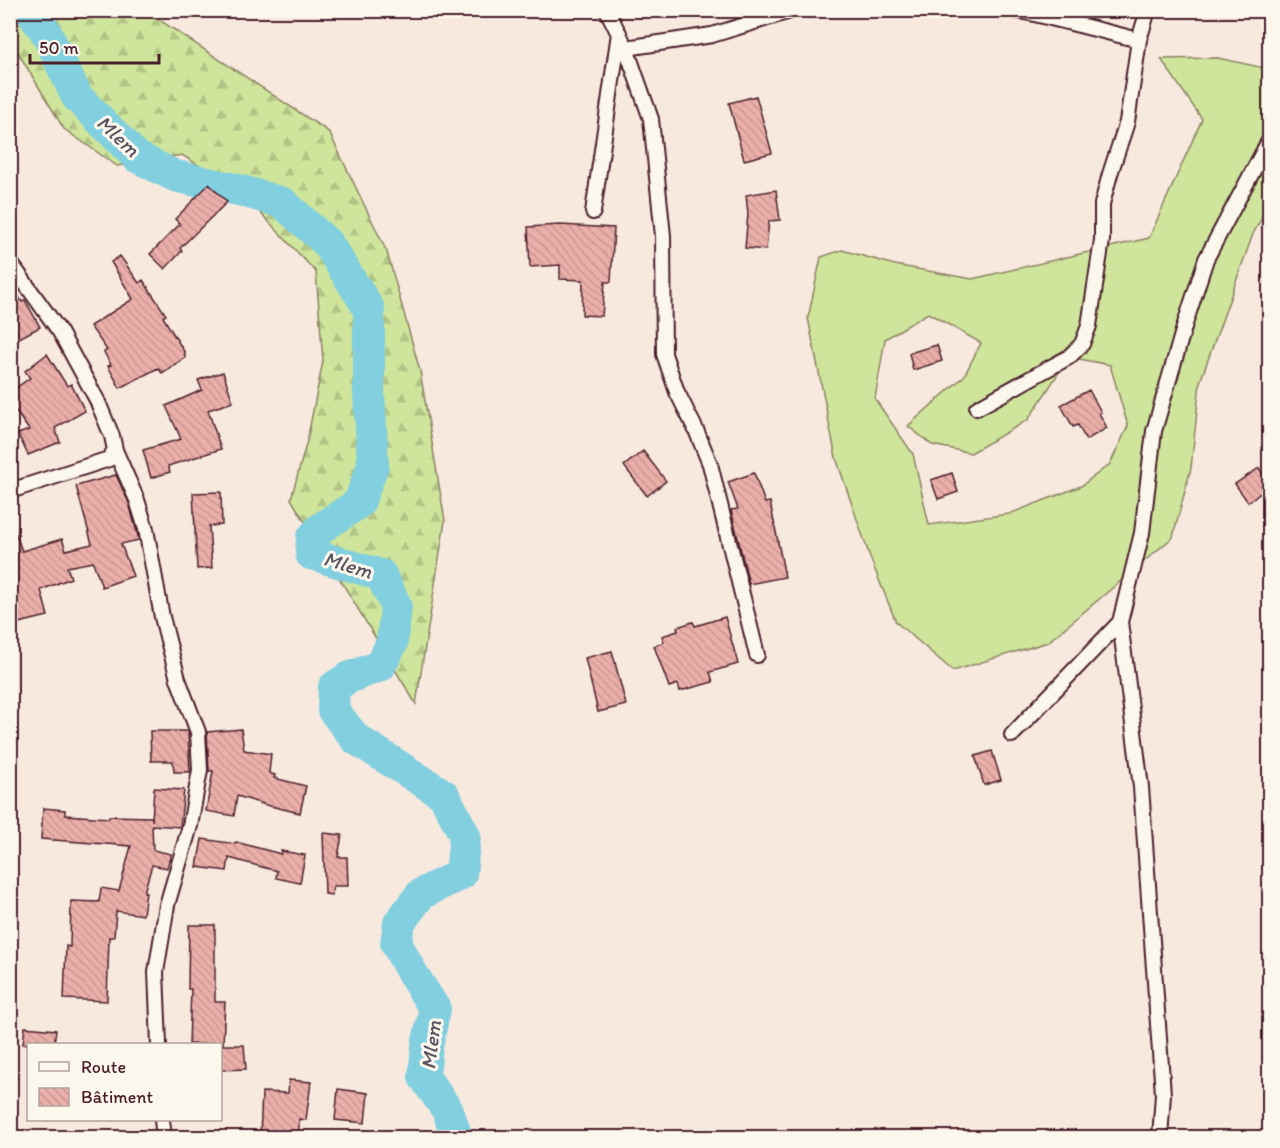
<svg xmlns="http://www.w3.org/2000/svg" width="1280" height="1148" viewBox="0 0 1280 1148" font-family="Itim,sans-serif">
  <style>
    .grass { fill: #cee59b; stroke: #8c8263; stroke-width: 1.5; fill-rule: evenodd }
    .forest { fill: url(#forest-firs); stroke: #8c8263; stroke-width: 1.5 }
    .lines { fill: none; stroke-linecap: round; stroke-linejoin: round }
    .river { stroke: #81cfdf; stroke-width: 32 }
    .building { fill: url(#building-back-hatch); stroke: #4a1f2b; stroke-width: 1.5 }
    .street-casing { stroke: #4a1f2b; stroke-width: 18 }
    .street { stroke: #fbf7ec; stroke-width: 14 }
    .labels { text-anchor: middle; stroke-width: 6; stroke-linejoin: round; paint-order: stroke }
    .water-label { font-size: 21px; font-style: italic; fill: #5a5461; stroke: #fbf7ec }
  </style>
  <defs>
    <pattern id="forest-firs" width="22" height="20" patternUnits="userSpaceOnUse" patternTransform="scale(1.5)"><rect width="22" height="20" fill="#cee59b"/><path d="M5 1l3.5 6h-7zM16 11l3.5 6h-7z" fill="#b2c486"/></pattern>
    <pattern id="building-back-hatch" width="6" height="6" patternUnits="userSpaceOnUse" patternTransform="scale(1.5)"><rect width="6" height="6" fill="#eaafa9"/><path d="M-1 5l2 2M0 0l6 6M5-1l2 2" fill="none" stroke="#ca9692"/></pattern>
  </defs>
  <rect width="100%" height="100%" fill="#f8e9df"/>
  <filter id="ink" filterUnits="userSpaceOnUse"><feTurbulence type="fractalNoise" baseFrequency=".0167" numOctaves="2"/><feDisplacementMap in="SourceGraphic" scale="12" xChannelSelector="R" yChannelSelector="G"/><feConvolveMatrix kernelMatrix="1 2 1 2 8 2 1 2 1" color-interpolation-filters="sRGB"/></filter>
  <g filter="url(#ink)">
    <path class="grass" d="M 1218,58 L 1269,69 L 1269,205 L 1253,234 L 1200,382 L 1191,468 L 1173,537 L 1048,642 L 953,671 L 896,622 L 871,560 L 836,458 L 808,318 L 821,257 L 842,250 L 895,265 L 972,279 L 1149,238 L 1202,119 L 1161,59 ZM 928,313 L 981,343 L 964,376 L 908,426 L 932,445 L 971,453 L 1028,420 L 1069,357 L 1110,365 L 1128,426 L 1110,464 L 1081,486 L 1009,514 L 929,525 L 913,454 L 875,399 L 885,339 Z"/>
    <path class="forest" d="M 11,10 L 146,11 L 329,132 L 387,252 L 420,371 L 445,521 L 416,704 L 291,499 L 307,441 L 323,361 L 316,272 L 239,190 L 182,155 L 117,166 L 64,129 L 11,41 Z"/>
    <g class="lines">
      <path class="river" d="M 30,10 L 46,32 L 77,97 L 137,157 L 175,176 L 239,190 L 283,203 L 328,244 L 369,309 L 369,393 L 373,465 L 359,503 L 321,528 L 312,538 L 311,554 L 381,575 L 396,606 L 392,643 L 380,666 L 348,678 L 334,687 L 333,710 L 356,739 L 444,795 L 465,836 L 461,874 L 421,894 L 399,923 L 396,943 L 412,973 L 435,1009 L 427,1046 L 424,1077 L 448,1111 L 457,1138"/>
    </g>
    <path class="building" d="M 756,96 L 772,153 L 744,160 L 729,103 Z
      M 209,184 L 227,202 L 180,248 L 182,251 L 165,269 L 150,254 L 180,224 L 175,219 Z
      M 776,190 L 780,220 L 769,221 L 766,250 L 745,248 L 748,214 L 746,195 Z
      M 560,225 L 614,228 L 611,282 L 605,282 L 602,316 L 582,315 L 583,280 L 560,279 L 560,265 L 530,267 L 528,227 Z
      M 120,256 L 139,283 L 143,280 L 166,315 L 163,317 L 185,353 L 185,358 L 162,373 L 158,368 L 120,388 L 108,366 L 111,365 L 104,352 L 107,350 L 90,326 L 133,299 L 111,262 Z
      M 10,283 L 22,302 L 25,300 L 40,327 L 10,343 Z
      M 937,345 L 942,361 L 913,370 L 909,353 Z
      M 47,354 L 67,386 L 71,384 L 85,411 L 55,428 L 60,442 L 28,455 L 18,434 L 29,430 L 10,403 L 10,392 L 30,378 L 25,371 Z
      M 223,372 L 233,402 L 208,410 L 221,449 L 168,466 L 170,472 L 151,478 L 143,450 L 181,439 L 166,406 L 202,390 L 198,380 Z
      M 1089,390 L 1101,412 L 1099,413 L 1107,428 L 1086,440 L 1078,425 L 1073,427 L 1061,405 Z
      M 643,451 L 666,481 L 647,496 L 624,466 Z
      M 1259,468 L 1269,483 L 1269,487 L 1248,502 L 1235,484 Z
      M 754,473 L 765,503 L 770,502 L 785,577 L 749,584 L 731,510 L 738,509 L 728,482 Z
      M 952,473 L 958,492 L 938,499 L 931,480 Z
      M 116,475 L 129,503 L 139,540 L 121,544 L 133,576 L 102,587 L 93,562 L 67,567 L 71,578 L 41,590 L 48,616 L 19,623 L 13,598 L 10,599 L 10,526 L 13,526 L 22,551 L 62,539 L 66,550 L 92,544 L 76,486 Z
      M 221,492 L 222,525 L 209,526 L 212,568 L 197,569 L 193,493 Z
      M 725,617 L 738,664 L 710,672 L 713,682 L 680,691 L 678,684 L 669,687 L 654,646 L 664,642 L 662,636 L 678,631 L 677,627 L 693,622 L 695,626 Z
      M 612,651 L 626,705 L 598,712 L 585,658 Z
      M 241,729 L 244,750 L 271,754 L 269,773 L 275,775 L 274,778 L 306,786 L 300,813 L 266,805 L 237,796 L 234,816 L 206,811 L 213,771 L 209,771 L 207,732 Z
      M 150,731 L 188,731 L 190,772 L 174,772 L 173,761 L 151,761 Z
      M 992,751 L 1001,780 L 984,785 L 975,756 Z
      M 154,788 L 184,790 L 180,827 L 152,825 L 153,850 L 171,854 L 167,868 L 152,865 L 144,892 L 146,892 L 143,915 L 116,911 L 114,937 L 109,937 L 107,1001 L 64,999 L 66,946 L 70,947 L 71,901 L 99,902 L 101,888 L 119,891 L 131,846 L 41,839 L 43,808 L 65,810 L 65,815 L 109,818 L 109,816 L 152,817 L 152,821 Z
      M 323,833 L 342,835 L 338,857 L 347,857 L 348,886 L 333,886 L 332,895 L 325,894 Z
      M 202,839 L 236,844 L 236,842 L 281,854 L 281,851 L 305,855 L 300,883 L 276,878 L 277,871 L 229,858 L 227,871 L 197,867 Z
      M 189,925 L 215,925 L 215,1002 L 225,1002 L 223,1044 L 189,1044 L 191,989 L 188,989 Z
      M 25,1027 L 56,1030 L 54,1044 L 23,1044 Z
      M 220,1045 L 244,1045 L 246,1069 L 220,1070 Z
      M 289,1080 L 311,1082 L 306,1120 L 299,1119 L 299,1137 L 260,1137 L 262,1092 L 288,1093 Z
      M 338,1089 L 368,1093 L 365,1123 L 335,1120 Z"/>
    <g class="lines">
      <g class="street-casing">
        <path id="street" d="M 607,10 L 626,48 L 651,119 L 663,236 L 664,354 L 677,392 L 696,430 L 710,464 L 757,655
          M 1013,10 L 1031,13 L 1139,40
          M 626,48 L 712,35 L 794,10
          M 593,212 L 619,33
          M 10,262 L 60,332 L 97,400 L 112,436 L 115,450 L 109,459 L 10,491
          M 977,408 L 1069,357 L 1082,344 L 1089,326 L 1102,240 L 1102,204 L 1110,174 L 1127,122 L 1139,40 L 1148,10
          M 115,450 L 137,500 L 146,529 L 162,617 L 178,679 L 198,732 L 200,770 L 190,826 L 167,905 L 156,972 L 159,1044
          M 1012,735 L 1120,622
          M 162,1120 L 164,1138
          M 1160,1138 L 1163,1094 L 1141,787 L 1120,622 L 1142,533 L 1154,431 L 1185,324 L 1206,259 L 1270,139"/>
      </g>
      <use href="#street" class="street"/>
    </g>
  </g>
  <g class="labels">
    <g class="water-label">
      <text transform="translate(118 136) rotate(43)" y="7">Mlem</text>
      <text transform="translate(348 565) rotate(17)" y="7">Mlem</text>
      <text transform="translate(431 1045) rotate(-83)" y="7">Mlem</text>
    </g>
  </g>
  <rect width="1280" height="1148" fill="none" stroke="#fbf7ec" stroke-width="36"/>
  <rect x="18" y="18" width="1244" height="1112" fill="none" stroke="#4a1f2b" stroke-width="2" filter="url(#ink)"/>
  <rect x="27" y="1043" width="195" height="78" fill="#fbf7ec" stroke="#b4a19f" stroke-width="1.5"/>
  <rect x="39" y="1062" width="30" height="9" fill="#fbf7ec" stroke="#b4a19f" stroke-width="1.5"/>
  <text x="81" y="1073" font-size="18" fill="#4a1f2b">Route</text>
  <rect x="39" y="1088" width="30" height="18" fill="url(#building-back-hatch)" stroke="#b4a19f" stroke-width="1.5"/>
  <text x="81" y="1103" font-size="18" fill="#4a1f2b">Bâtiment</text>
  <path d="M30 54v9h129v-9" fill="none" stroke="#4a1f2b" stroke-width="3"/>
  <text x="39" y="54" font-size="18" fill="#4a1f2b" stroke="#fbf7ec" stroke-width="4.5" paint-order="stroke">50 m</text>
</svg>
